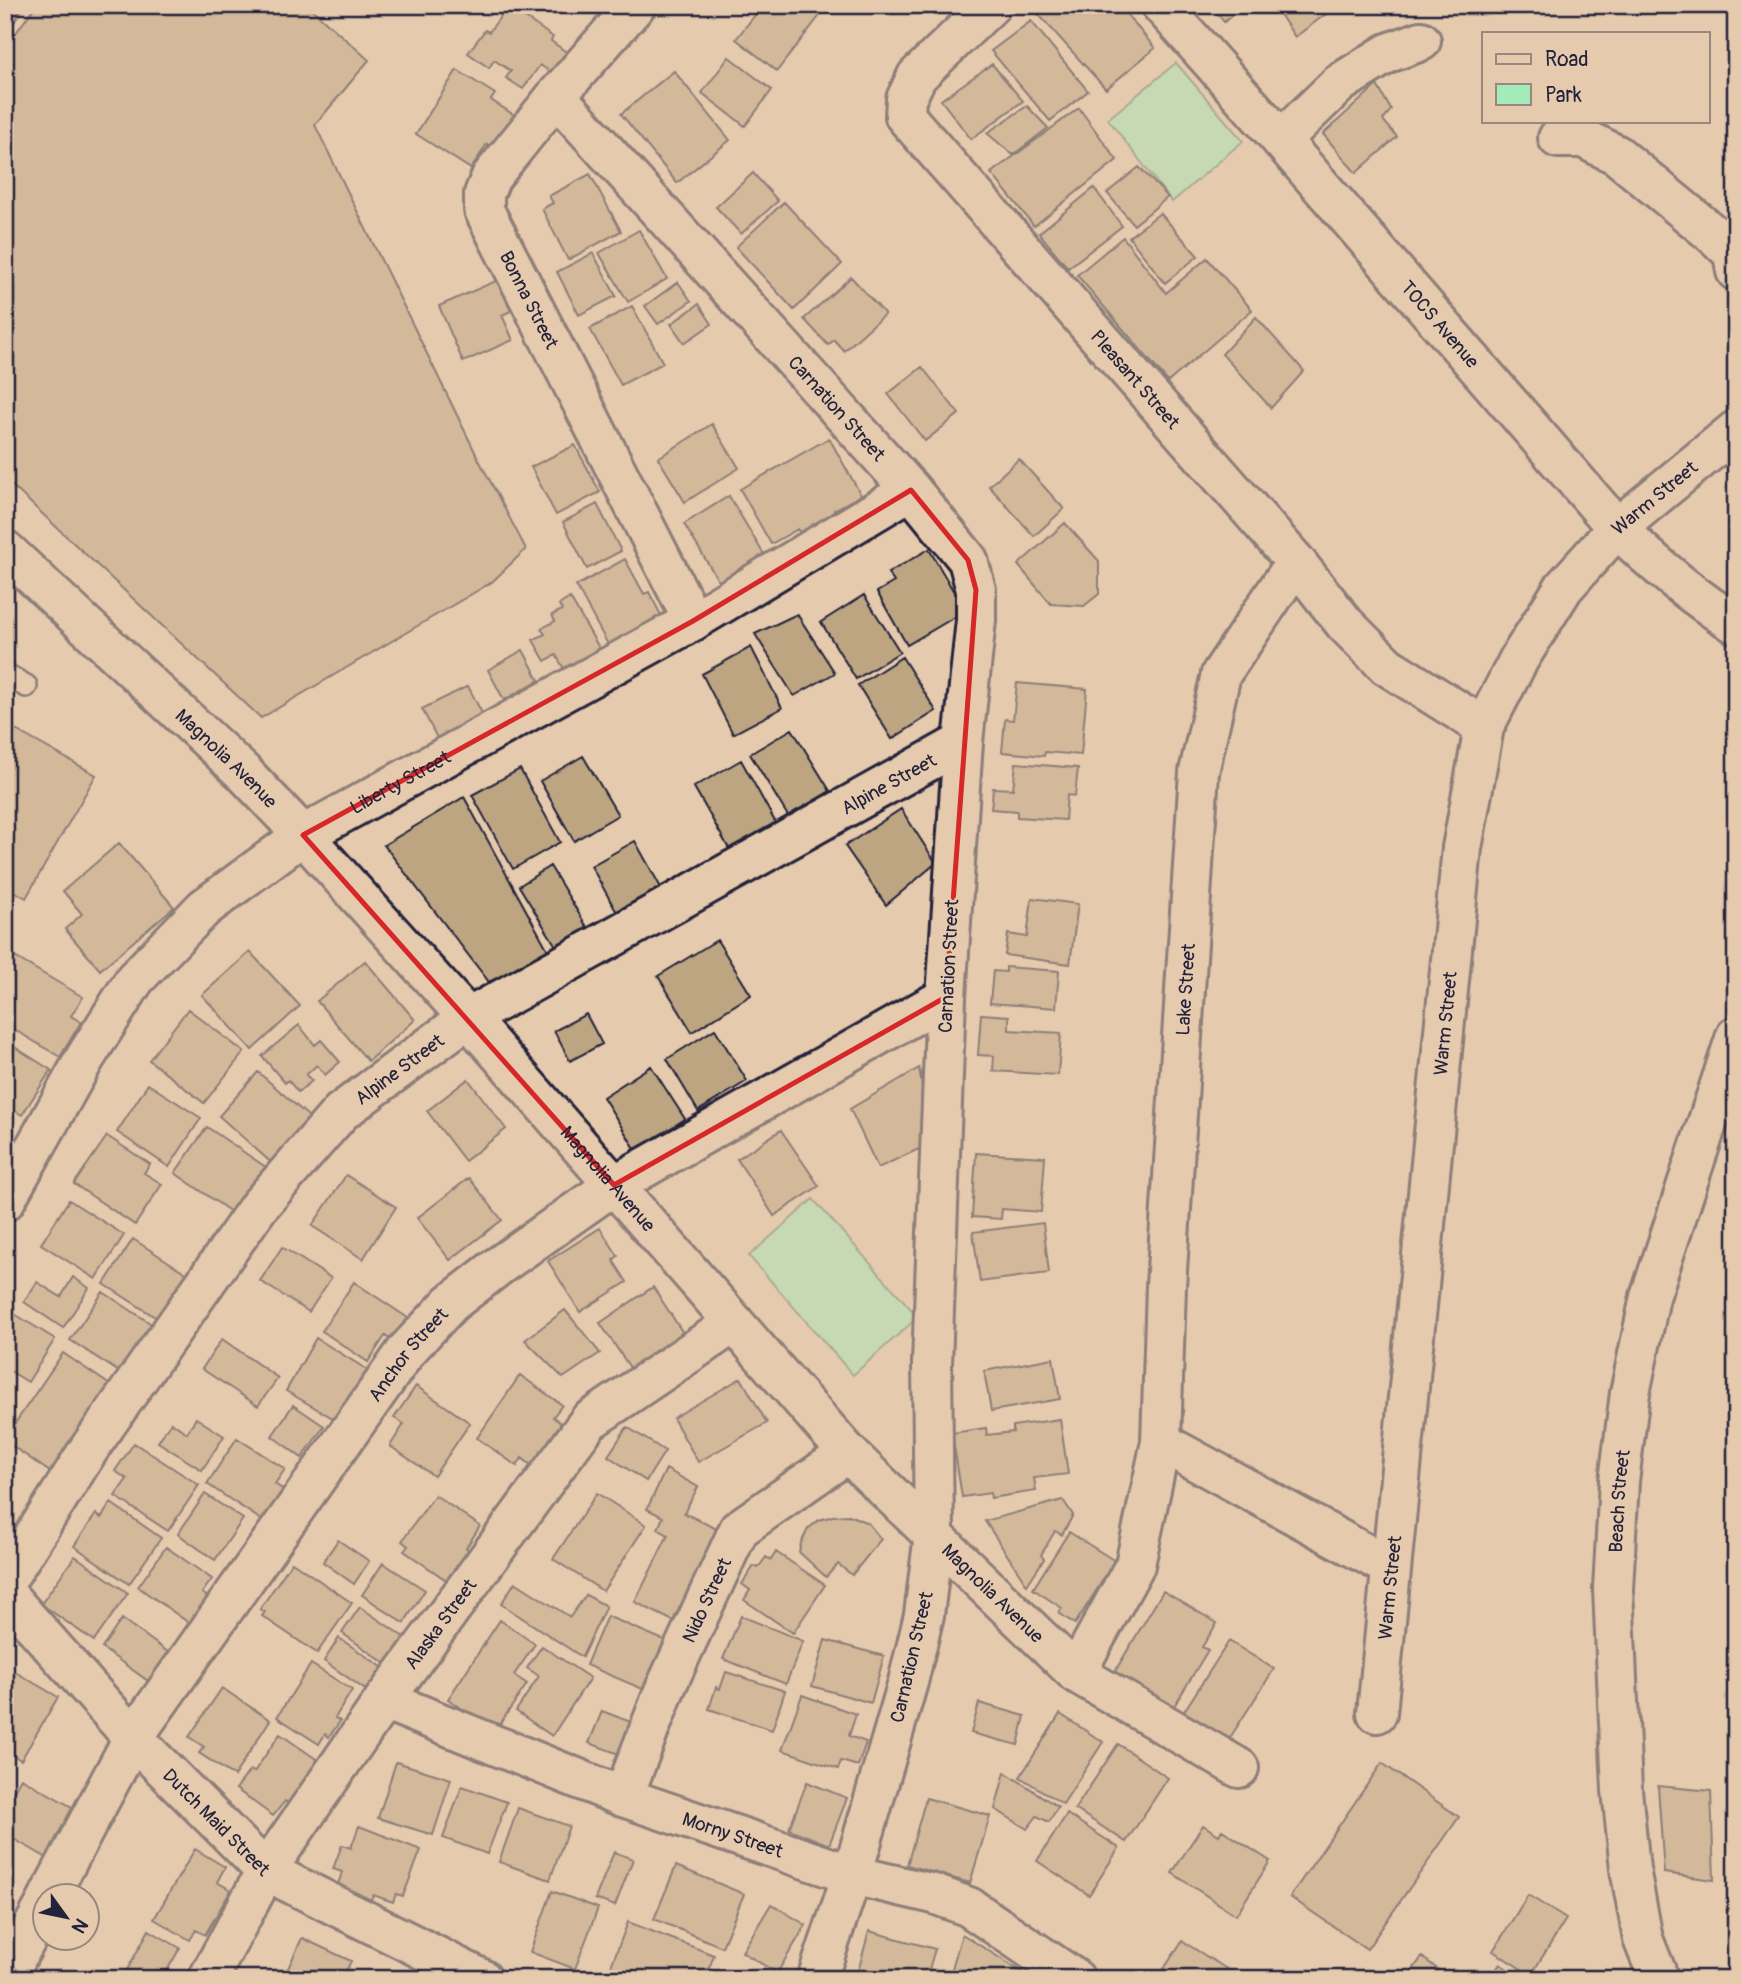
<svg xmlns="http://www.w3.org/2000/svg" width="1741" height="1984" viewBox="0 0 1741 1984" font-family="Pangolin,sans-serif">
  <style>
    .green { fill: #a3ebb8; stroke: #62867a; stroke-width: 2 }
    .building { fill: #bda582; stroke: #22223b; stroke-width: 2 }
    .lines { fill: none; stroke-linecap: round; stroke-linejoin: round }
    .service-casing { stroke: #22223b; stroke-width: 26 }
    .minor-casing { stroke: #22223b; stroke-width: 44 }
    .service { stroke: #e6caad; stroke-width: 21 }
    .minor { stroke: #e6caad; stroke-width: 38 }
    .marked { fill: none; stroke: #d62828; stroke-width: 5; stroke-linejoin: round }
    .labels { text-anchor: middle; stroke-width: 5; stroke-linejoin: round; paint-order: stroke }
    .street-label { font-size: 19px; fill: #22223b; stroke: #e6caad }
  </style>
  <rect width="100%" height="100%" fill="#e6caad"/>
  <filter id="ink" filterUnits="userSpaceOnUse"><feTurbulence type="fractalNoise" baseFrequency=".0143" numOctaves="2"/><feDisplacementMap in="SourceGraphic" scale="14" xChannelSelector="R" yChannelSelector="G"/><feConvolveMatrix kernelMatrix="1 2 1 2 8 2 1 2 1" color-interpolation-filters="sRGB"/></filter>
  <g filter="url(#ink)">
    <path class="green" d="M 1176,63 L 1243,141 L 1172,202 L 1108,119 Z
      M 813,1199 L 918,1317 L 853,1375 L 749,1256 Z"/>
    <path class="building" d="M 36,5 L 307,5 L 369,60 L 315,125 L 478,458 L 526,549 L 492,582 L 261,718 L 5,479 L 5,48 Z
      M 763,5 L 828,5 L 777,71 L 736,39 Z
      M 1030,5 L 1119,5 L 1155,48 L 1106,89 Z
      M 1211,5 L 1244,5 L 1224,22 Z
      M 1274,5 L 1327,5 L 1330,11 L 1295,37 Z
      M 508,6 L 553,37 L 551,41 L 576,59 L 561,79 L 540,65 L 523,89 L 506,78 L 511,71 L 494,60 L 489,68 L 468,53 L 485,30 L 489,32 Z
      M 1031,21 L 1088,91 L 1050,121 L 991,51 Z
      M 729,57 L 772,90 L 745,126 L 702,93 Z
      M 992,64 L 1023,101 L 971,139 L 941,100 Z
      M 457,70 L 495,94 L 491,100 L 525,122 L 504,155 L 487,144 L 471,169 L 416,134 Z
      M 674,71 L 730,140 L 677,183 L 621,114 Z
      M 1377,85 L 1391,110 L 1383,120 L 1397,137 L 1356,173 L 1323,134 Z
      M 1027,106 L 1048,128 L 1013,155 L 987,133 Z
      M 1079,108 L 1117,160 L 1034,226 L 991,173 Z
      M 1139,167 L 1168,197 L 1134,225 L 1107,193 Z
      M 753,173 L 778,201 L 741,234 L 716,207 Z
      M 590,174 L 621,231 L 568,260 L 542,209 L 553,203 L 549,196 Z
      M 1094,188 L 1122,226 L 1068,268 L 1039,233 Z
      M 784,202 L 842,264 L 794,310 L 736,247 Z
      M 1160,213 L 1198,256 L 1165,283 L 1129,237 Z
      M 639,230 L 667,279 L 628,302 L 599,253 Z
      M 1123,237 L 1166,293 L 1207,258 L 1252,310 L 1168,382 L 1077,275 Z
      M 593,253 L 616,296 L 579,315 L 557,272 Z
      M 851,277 L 885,314 L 844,351 L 834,340 L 828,345 L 804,319 Z
      M 498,280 L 511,311 L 502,315 L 513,340 L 463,362 L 439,306 Z
      M 678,282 L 691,301 L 658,324 L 645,306 Z
      M 699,304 L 712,324 L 684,343 L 671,324 Z
      M 632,306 L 663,363 L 621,385 L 590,329 Z
      M 1256,317 L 1304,371 L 1271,408 L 1222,354 Z
      M 922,367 L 959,414 L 925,441 L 888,394 Z
      M 712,424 L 739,468 L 685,502 L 658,458 Z
      M 829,438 L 861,495 L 834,510 L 839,519 L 803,539 L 798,529 L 771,544 L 740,489 Z
      M 575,445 L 600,492 L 556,515 L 531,467 Z
      M 1019,459 L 1064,509 L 1034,536 L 989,486 Z
      M 729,496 L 766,558 L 721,585 L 684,524 Z
      M 597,504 L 621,551 L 587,569 L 563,522 Z
      M 1065,523 L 1099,561 L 1099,594 L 1084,606 L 1051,604 L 1018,565 Z
      M 929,549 L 965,611 L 907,645 L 877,592 L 894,582 L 888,573 Z
      M 625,559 L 644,594 L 649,592 L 664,621 L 611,650 L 576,586 Z
      M 864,595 L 900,652 L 856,679 L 821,622 Z
      M 570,598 L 605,658 L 570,679 L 556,655 L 545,661 L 533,640 L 545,634 L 541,629 L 555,621 L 552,615 L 562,610 L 559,605 Z
      M 797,614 L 835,673 L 794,696 L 755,634 Z
      M 751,647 L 782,708 L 733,734 L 702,674 Z
      M 523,650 L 539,680 L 504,700 L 488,670 Z
      M 902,657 L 936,711 L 892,739 L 858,685 Z
      M 1017,683 L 1087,689 L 1081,755 L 1045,752 L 1044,756 L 1002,752 L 1005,719 L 1013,720 Z
      M 468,686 L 485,719 L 439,742 L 422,709 Z
      M 5,724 L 96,775 L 26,898 L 5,886 Z
      M 792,729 L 830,791 L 788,816 L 750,754 Z
      M 583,756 L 618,815 L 574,841 L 540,781 Z
      M 741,760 L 778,827 L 732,854 L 694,787 Z
      M 1016,763 L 1078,768 L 1075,796 L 1067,795 L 1065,820 L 1017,817 L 1017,811 L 991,809 L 993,788 L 1013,789 Z
      M 520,769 L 560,842 L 513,869 L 472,795 Z
      M 464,797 L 549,952 L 489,982 L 384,845 Z
      M 901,809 L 936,863 L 886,905 L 845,846 Z
      M 635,841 L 664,893 L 620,918 L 591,866 Z
      M 119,843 L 174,907 L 100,970 L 65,929 L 82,914 L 63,891 Z
      M 550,866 L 590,932 L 559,951 L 519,886 Z
      M 1032,898 L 1078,904 L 1070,964 L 1005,955 L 1008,934 L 1027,937 Z
      M 717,940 L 751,995 L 692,1032 L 658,976 Z
      M 250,952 L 300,1006 L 252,1050 L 202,995 Z
      M 8,953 L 83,997 L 71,1016 L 81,1022 L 60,1057 L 5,1024 L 5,958 Z
      M 365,961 L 415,1020 L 368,1061 L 317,1001 Z
      M 1006,967 L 1059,971 L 1056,1008 L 990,1003 L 993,971 L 1006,972 Z
      M 188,1009 L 244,1052 L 204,1103 L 149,1060 Z
      M 586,1014 L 602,1044 L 570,1061 L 554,1031 Z
      M 981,1014 L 1009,1016 L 1009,1030 L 1061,1033 L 1058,1075 L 993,1071 L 994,1056 L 978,1055 Z
      M 299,1025 L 315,1045 L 321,1040 L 340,1062 L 325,1075 L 317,1065 L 306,1075 L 312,1081 L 298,1092 L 288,1080 L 285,1083 L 262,1056 Z
      M 715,1029 L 747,1081 L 698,1111 L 667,1059 Z
      M 5,1041 L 51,1070 L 22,1115 L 5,1105 Z
      M 651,1066 L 685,1119 L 636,1150 L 603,1097 Z
      M 919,1068 L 922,1085 L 921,1148 L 878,1168 L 850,1109 Z
      M 258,1072 L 315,1122 L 276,1167 L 219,1116 Z
      M 468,1079 L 506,1129 L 465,1161 L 427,1111 Z
      M 148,1084 L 201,1118 L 169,1167 L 117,1132 Z
      M 207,1127 L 273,1172 L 234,1214 L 175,1173 Z
      M 781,1130 L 819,1186 L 774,1216 L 737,1159 Z
      M 107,1136 L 150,1164 L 144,1173 L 162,1184 L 135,1225 L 74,1184 Z
      M 976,1153 L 1045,1157 L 1041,1212 L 1002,1209 L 1001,1219 L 972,1217 Z
      M 346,1175 L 396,1207 L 363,1259 L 312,1226 Z
      M 469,1178 L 502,1220 L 450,1260 L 417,1218 Z
      M 69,1200 L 124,1235 L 96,1279 L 41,1244 Z
      M 1043,1223 L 1049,1273 L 980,1282 L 973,1232 Z
      M 600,1228 L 618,1256 L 613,1260 L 627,1282 L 580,1312 L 548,1261 Z
      M 133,1239 L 189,1275 L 160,1320 L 104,1284 Z
      M 282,1247 L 331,1278 L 309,1312 L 260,1281 Z
      M 73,1277 L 89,1288 L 63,1328 L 24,1302 L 37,1282 L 61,1297 Z
      M 354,1282 L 414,1322 L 399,1345 L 385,1336 L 368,1362 L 322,1331 Z
      M 653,1287 L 683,1333 L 631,1369 L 600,1323 Z
      M 103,1292 L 156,1327 L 124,1375 L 70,1340 Z
      M 5,1308 L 55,1339 L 28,1382 L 5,1368 Z
      M 565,1310 L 600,1353 L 563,1378 L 525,1340 Z
      M 316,1338 L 369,1371 L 345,1425 L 286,1391 Z
      M 222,1339 L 278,1378 L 258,1406 L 202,1369 Z
      M 63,1353 L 113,1387 L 53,1474 L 5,1441 L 5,1438 Z
      M 1053,1358 L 1060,1399 L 991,1411 L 984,1371 Z
      M 520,1375 L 562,1405 L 553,1417 L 561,1423 L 532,1466 L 522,1458 L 517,1466 L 477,1438 Z
      M 741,1378 L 767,1423 L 698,1462 L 673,1418 Z
      M 416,1386 L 470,1423 L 434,1476 L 390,1446 L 404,1424 L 394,1418 Z
      M 293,1405 L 324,1426 L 302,1458 L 272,1436 Z
      M 196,1418 L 224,1436 L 202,1470 L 158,1442 L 171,1422 L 187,1433 Z
      M 1060,1419 L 1068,1474 L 1034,1478 L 1036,1491 L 991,1498 L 990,1493 L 962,1497 L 952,1433 L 986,1428 L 987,1435 L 1013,1432 L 1013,1426 Z
      M 627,1427 L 665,1451 L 646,1481 L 608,1456 Z
      M 237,1438 L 285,1469 L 275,1484 L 289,1494 L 269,1525 L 207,1484 Z
      M 134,1443 L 199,1485 L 168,1531 L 115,1496 L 127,1479 L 115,1471 Z
      M 666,1469 L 698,1487 L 684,1513 L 719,1530 L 673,1621 L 635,1602 L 668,1535 L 658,1529 L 663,1517 L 647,1509 Z
      M 597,1493 L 646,1525 L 603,1591 L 553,1559 Z
      M 205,1494 L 243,1519 L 215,1560 L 178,1534 Z
      M 435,1495 L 480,1526 L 466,1548 L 476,1554 L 455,1586 L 404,1551 L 408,1546 L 402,1541 Z
      M 1063,1500 L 1073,1515 L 1062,1535 L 1055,1531 L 1041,1555 L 1044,1559 L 1027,1585 L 985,1521 Z
      M 111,1503 L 161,1538 L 129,1584 L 74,1546 L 96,1514 L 101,1518 Z
      M 849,1515 L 868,1523 L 881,1539 L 852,1575 L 838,1564 L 826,1577 L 799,1552 L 801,1543 L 808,1529 L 819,1520 L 833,1516 Z
      M 1069,1532 L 1115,1561 L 1075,1624 L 1059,1613 L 1062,1608 L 1033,1589 Z
      M 338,1540 L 369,1561 L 354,1584 L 323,1562 Z
      M 166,1547 L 212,1579 L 202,1593 L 211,1599 L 192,1625 L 138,1587 Z
      M 776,1552 L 825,1585 L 793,1633 L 744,1600 L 750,1590 L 742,1584 L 754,1566 L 758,1568 L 766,1557 L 771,1560 Z
      M 75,1556 L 128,1593 L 94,1641 L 41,1604 Z
      M 292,1562 L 352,1603 L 317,1653 L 262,1616 L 265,1612 L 260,1609 Z
      M 383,1563 L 425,1590 L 404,1623 L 362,1595 Z
      M 515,1582 L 570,1617 L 586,1595 L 606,1606 L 582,1657 L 501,1604 Z
      M 1163,1591 L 1217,1623 L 1202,1647 L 1208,1650 L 1173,1708 L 1114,1673 Z
      M 360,1607 L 407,1639 L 389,1666 L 342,1633 Z
      M 607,1616 L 666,1641 L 645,1690 L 586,1665 Z
      M 741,1616 L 803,1641 L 786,1684 L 723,1659 Z
      M 122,1619 L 172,1655 L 151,1683 L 102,1648 Z
      M 500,1620 L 535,1644 L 514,1675 L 527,1684 L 495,1731 L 448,1699 Z
      M 339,1638 L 385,1669 L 370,1693 L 324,1661 Z
      M 825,1640 L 884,1656 L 871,1703 L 812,1686 Z
      M 1229,1641 L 1274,1669 L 1226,1744 L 1181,1716 Z
      M 542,1646 L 590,1678 L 552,1736 L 516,1711 L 539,1676 L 527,1668 Z
      M 311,1664 L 352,1690 L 335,1718 L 340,1721 L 329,1737 L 325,1734 L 319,1744 L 277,1717 Z
      M 5,1666 L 58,1697 L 21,1760 L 5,1751 Z
      M 726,1672 L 785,1691 L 772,1730 L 709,1709 L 716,1687 L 720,1689 Z
      M 222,1688 L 270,1720 L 234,1776 L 199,1753 L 204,1747 L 189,1737 Z
      M 802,1695 L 856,1714 L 849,1736 L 866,1742 L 858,1766 L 841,1761 L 838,1769 L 782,1750 Z
      M 979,1703 L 1025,1716 L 1018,1745 L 971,1733 Z
      M 602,1711 L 631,1722 L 619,1754 L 589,1743 Z
      M 1060,1714 L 1103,1742 L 1063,1804 L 1020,1777 Z
      M 280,1734 L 319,1761 L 302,1784 L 306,1788 L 293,1806 L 285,1801 L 273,1816 L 236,1789 L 250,1770 L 254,1772 Z
      M 1118,1744 L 1168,1778 L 1126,1842 L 1075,1809 Z
      M 396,1762 L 451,1779 L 433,1835 L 378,1818 Z
      M 1382,1763 L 1459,1817 L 1367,1949 L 1290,1897 Z
      M 1005,1772 L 1058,1807 L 1049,1822 L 1037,1816 L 1027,1829 L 995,1809 Z
      M 21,1778 L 77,1810 L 56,1863 L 5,1834 L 5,1806 Z
      M 807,1782 L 847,1798 L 829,1845 L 789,1829 Z
      M 462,1786 L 507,1802 L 487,1854 L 443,1838 Z
      M 1658,1786 L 1711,1791 L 1714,1880 L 1664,1873 Z
      M 926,1798 L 990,1816 L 970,1883 L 907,1865 Z
      M 518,1808 L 569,1826 L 550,1880 L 499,1862 Z
      M 1067,1814 L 1119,1848 L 1089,1895 L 1037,1861 Z
      M 1203,1825 L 1219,1835 L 1222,1830 L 1270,1861 L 1236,1915 L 1172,1873 Z
      M 359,1826 L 421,1850 L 403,1896 L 396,1894 L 393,1902 L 373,1895 L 370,1901 L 337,1888 L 342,1872 L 333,1869 L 342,1845 L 351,1848 Z
      M 195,1849 L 225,1867 L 217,1882 L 231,1890 L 205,1935 L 196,1930 L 190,1940 L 154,1919 Z
      M 614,1852 L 633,1859 L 615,1906 L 595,1899 Z
      M 676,1866 L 744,1894 L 722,1947 L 654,1919 Z
      M 552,1891 L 598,1908 L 575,1969 L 530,1952 Z
      M 1528,1895 L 1566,1919 L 1531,1975 L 1493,1951 Z
      M 771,1904 L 806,1925 L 777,1973 L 742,1952 Z
      M 5,1906 L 13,1910 L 5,1926 Z
      M 628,1922 L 714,1955 L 705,1979 L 606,1979 Z
      M 149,1930 L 180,1948 L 162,1979 L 122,1979 Z
      M 869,1931 L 935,1949 L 926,1979 L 856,1979 Z
      M 962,1934 L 1033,1979 L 949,1979 Z
      M 302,1938 L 351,1961 L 342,1979 L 283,1979 Z
      M 1182,1941 L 1230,1971 L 1226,1979 L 1165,1979 L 1160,1975 Z
      M 1422,1957 L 1450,1979 L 1406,1979 Z
      M 1500,1964 L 1522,1979 L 1490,1979 Z
      M 1289,1970 L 1303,1979 L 1284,1979 Z"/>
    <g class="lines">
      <g class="service-casing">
        <path id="service" d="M 5,14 L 11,5
          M 5,674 L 26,686"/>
      </g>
      <g class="minor-casing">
        <g id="minor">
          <path id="s1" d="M 636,5 L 556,96 L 491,177 L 484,194 L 484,210 L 693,621"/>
          <path id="s2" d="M 991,5 L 917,76 L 906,99 L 905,116 L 1296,562 L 1345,624 L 1387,666 L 1484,727"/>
          <path id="s3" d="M 1161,5 L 1281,140 L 1617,528 C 1654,564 1692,596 1736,624"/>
          <path id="s4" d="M 556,96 L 911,490 L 968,560 L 976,590 L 976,620 L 963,742 L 946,997 L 932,1363 L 934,1534 L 924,1615 L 908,1682 L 852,1875 L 817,1979"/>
          <path d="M 1558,138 L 1583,138 L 1617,155 L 1714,235 L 1733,253 L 1736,271"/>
          <path d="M 1281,140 L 1340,83 L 1388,53 L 1421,41"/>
          <path id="s5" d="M 5,550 L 245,774 L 303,835 L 468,1018 L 848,1453 L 1076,1673 L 1239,1768"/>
          <path id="s6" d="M 5,1201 L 85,1058 L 135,979 L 204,908 L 303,835 L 693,621 L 911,490"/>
          <path d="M 1161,1442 L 1390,1567"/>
          <path id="s7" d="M 5,1582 L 89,1449 L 259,1206 L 341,1112 L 468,1018 L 963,742"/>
          <path id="s8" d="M 5,1593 L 133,1738 L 266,1871 L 482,1979"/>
          <path id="s9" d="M 1076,1673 L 1135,1565 L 1161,1442 L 1166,1286 L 1199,772 L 1221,674 L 1296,562"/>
          <path id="s10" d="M 384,1700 L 623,1797 L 852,1875 L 934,1894 L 969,1907 L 1075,1979"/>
          <path id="s11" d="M 1377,1713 L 1462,848 L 1484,727 L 1519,659 L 1564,587 L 1617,528 L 1736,430"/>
          <path id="s12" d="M 623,1797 L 665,1689 L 739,1529 L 848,1453"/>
          <path id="s13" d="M 49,1896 L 133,1738 L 407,1350 L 451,1303 L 500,1265 L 614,1185 L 946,997"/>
          <path d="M 5,1979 L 46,1903"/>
          <path id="s14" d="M 208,1979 L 266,1871 L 384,1700 L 589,1421 L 734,1323"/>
          <path id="s15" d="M 1659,1979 L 1643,1939 L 1630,1869 L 1622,1790 L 1613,1589 L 1619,1481 L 1630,1393 L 1650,1297 L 1736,1036"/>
        </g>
      </g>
      <use href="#service" class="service"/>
      <use href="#minor" class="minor"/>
    </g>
  </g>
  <path d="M0 0H1741V1984H0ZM 911,490 L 968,560 L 976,590 L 946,997 L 614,1185 L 303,835 L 693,621 Z" fill="#e6caad" fill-opacity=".55" fill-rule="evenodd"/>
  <path class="marked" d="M 911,490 L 968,560 L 976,590 L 946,997 L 614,1185 L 303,835 L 693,621 Z"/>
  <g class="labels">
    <g class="street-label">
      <text dy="7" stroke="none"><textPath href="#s1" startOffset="360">Bonna Street</textPath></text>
      <text dy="7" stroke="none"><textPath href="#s3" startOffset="424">TOCS Avenue</textPath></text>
      <text dy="7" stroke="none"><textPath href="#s2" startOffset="495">Pleasant Street</textPath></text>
      <text dy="7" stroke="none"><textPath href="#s4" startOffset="420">Carnation Street</textPath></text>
      <text dy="7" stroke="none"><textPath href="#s11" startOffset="1281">Warm Street</textPath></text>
      <text dy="7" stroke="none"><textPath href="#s5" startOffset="304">Magnolia Avenue</textPath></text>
      <text dy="7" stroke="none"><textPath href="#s6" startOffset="590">Liberty Street</textPath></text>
      <text dy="7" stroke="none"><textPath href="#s7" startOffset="1218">Alpine Street</textPath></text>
      <text transform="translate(948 966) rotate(-87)" y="7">Carnation Street</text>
      <text dy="7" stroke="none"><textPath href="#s9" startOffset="702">Lake Street</textPath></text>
      <text dy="7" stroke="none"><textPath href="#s11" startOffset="693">Warm Street</textPath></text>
      <text dy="7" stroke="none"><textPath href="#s7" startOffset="651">Alpine Street</textPath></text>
      <text dy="7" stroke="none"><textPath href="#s5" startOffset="872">Magnolia Avenue</textPath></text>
      <text dy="7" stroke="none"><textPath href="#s13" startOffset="651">Anchor Street</textPath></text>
      <text dy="7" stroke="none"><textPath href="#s15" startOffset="483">Beach Street</textPath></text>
      <text dy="7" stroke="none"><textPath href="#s11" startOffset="126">Warm Street</textPath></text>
      <text dy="7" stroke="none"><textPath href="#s5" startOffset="1438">Magnolia Avenue</textPath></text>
      <text dy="7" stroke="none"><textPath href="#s12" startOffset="214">Nido Street</textPath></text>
      <text dy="7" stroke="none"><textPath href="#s14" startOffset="425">Alaska Street</textPath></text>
      <text transform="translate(911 1657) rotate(-77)" y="7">Carnation Street</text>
      <text dy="7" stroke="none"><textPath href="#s8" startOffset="312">Dutch Maid Street</textPath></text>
      <text dy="7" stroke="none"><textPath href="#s10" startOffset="374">Morny Street</textPath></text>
    </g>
  </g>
  <rect width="1741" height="1984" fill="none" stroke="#e6caad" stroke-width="28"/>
  <rect x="14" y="14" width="1713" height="1956" fill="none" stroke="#22223b" stroke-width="2.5" filter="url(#ink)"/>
  <rect x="1482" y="32" width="228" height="91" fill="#e6caad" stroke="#98877f" stroke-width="2"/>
  <rect x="1496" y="54" width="35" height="10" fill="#e6caad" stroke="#98877f" stroke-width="2"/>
  <text x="1545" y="66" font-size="21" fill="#22223b">Road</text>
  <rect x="1496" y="84" width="35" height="21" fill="#a3ebb8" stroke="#98877f" stroke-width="2"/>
  <text x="1545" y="102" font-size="21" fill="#22223b">Park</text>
  <g transform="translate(66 1917) rotate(123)"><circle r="33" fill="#e6caad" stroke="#98877f" stroke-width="2"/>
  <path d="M0-5L12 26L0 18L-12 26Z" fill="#22223b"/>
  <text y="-10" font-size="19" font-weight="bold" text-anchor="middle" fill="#22223b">N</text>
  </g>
</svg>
